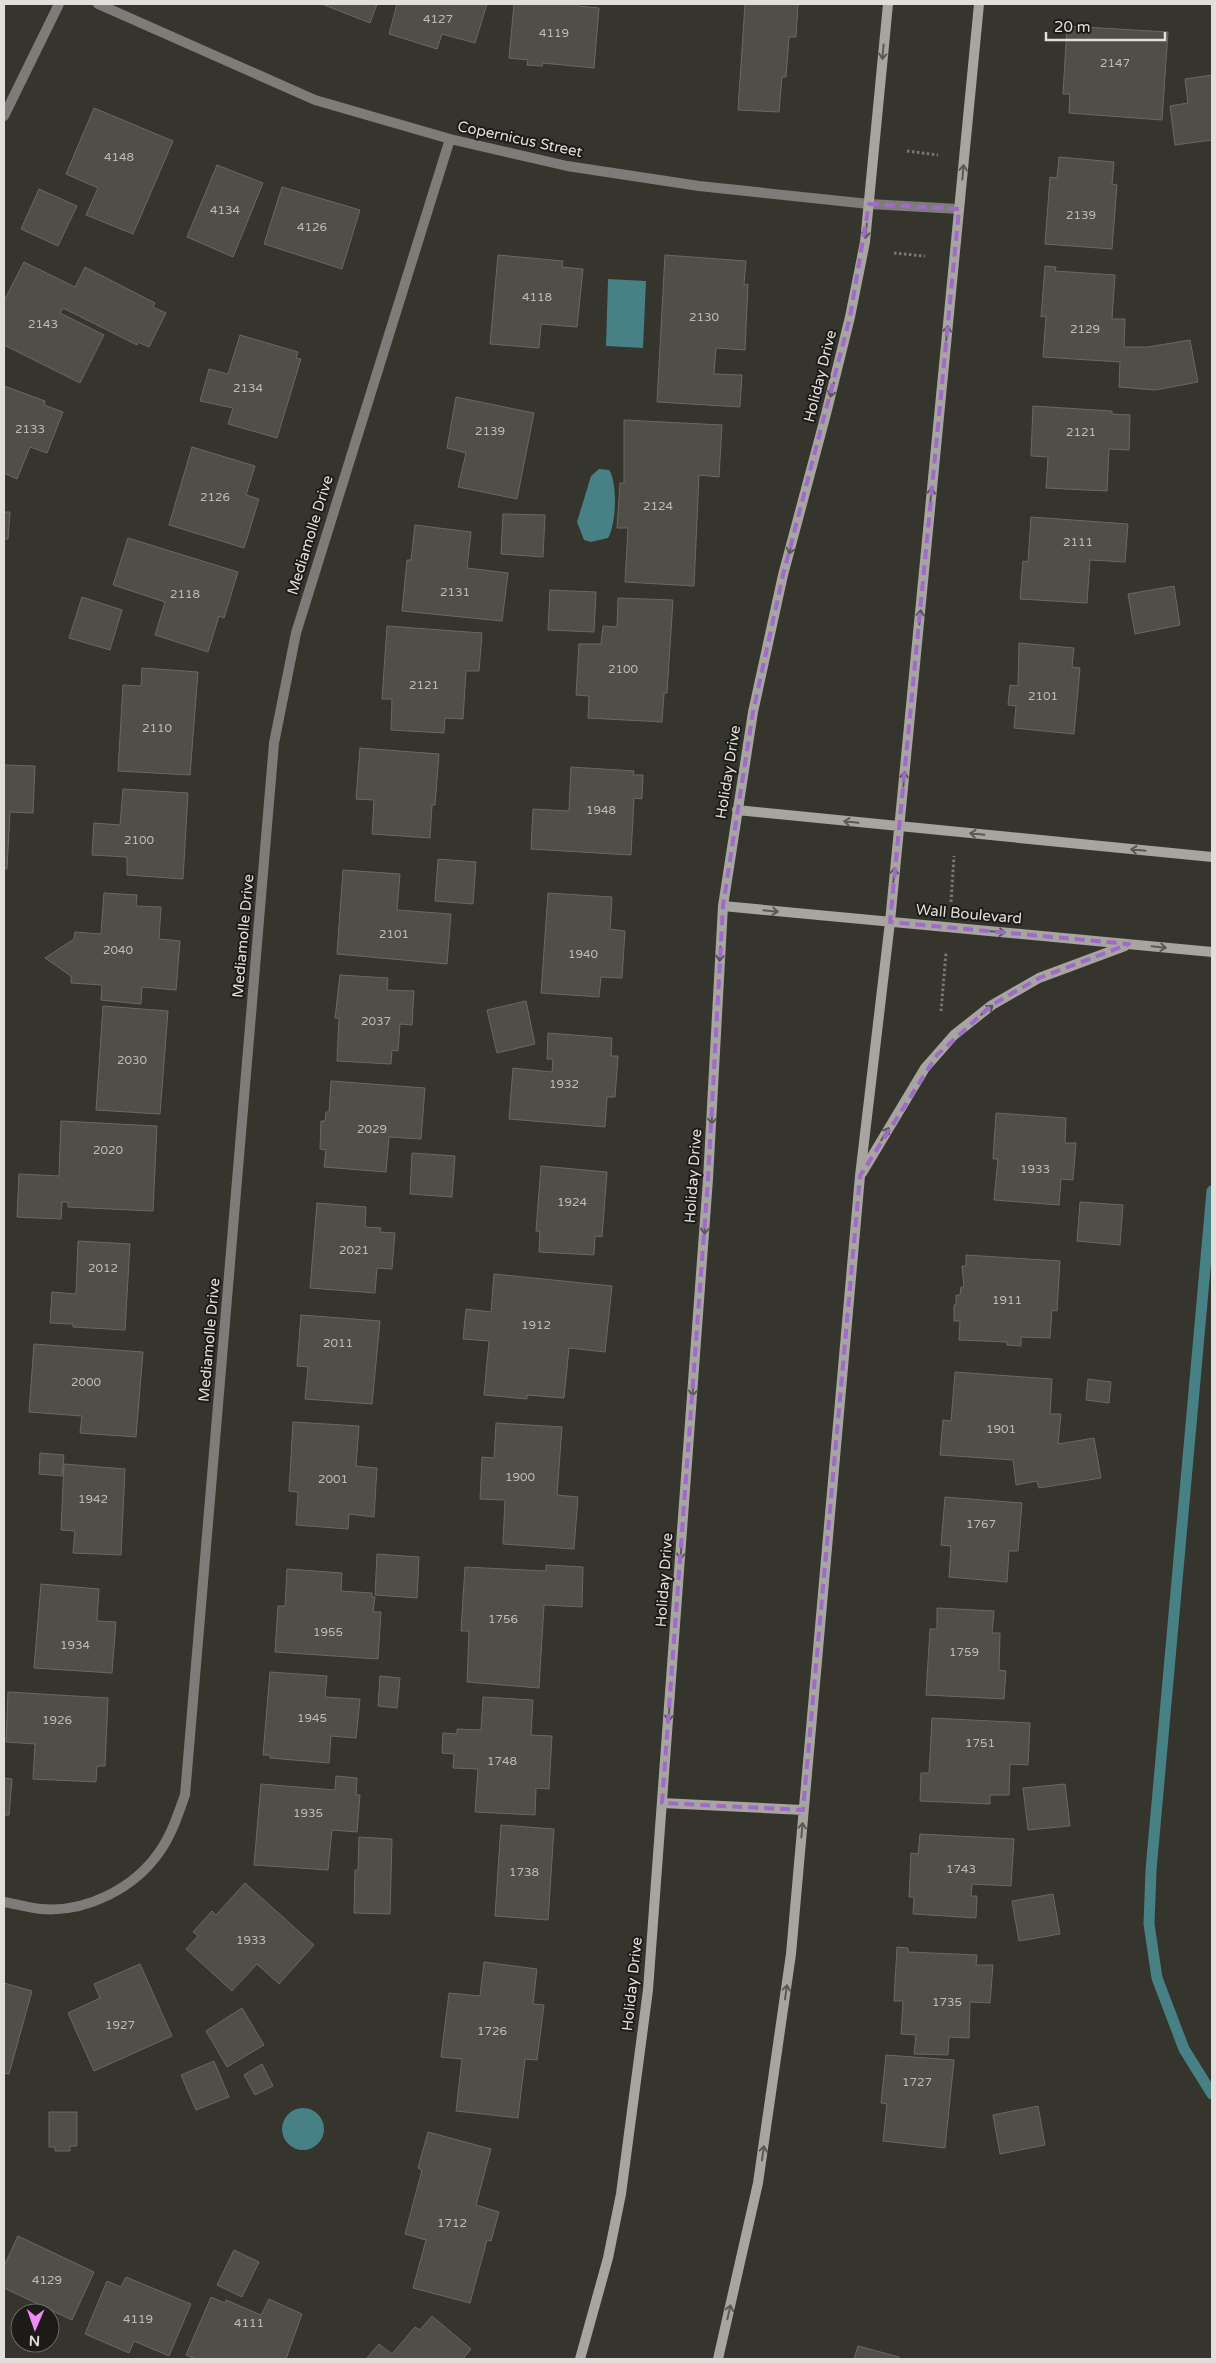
<svg xmlns="http://www.w3.org/2000/svg" width="1216" height="2363" viewBox="0 0 1216 2363" font-family="'Varela Round',sans-serif">
  <style>
    .water { fill: #478085 }
    .lines { fill: none; stroke-linecap: round; stroke-linejoin: round }
    .stream { stroke: #478085; stroke-width: 11 }
    .building { fill: #504e47; stroke: #6a6861 }
    .path { stroke: #797872; stroke-width: 3; stroke-dasharray: 2.5 2.5; stroke-linecap: butt }
    .street { stroke: #7e7c79; stroke-width: 10 }
    .secondary { stroke: #a8a4a0; stroke-width: 10 }
    .oneway { stroke: #5b5955 }
    .marked { fill: none; stroke: #9e6bc9; stroke-width: 4; stroke-dasharray: 10 6; stroke-linejoin: round }
    .labels { text-anchor: middle; stroke-width: 4; stroke-linejoin: round; paint-order: stroke }
    .number-label { font-size: 12px; fill: #bcbbb6 }
    .street-label { font-size: 15px; fill: #e0dfdb; stroke: #1c1b18 }
  </style>
  <rect width="100%" height="100%" fill="#35342d"/>
  <path class="water" d="M 608,279 L 646,281 L 643,348 L 606,346 Z
    M 599,469 L 609,470 C 618,482 616,526 608,538 L 591,542 L 584,540 L 577,522 L 591,476 Z
    M282 2129a21 21 0 1 1 42 0a21 21 0 1 1-42 0Z"/>
  <g class="lines">
    <path class="stream" d="M 1212,1191 L 1151,1870 L 1149,1924 L 1157,1978 L 1184,2049 L 1212,2094"/>
  </g>
  <path class="building" d="M 322,4 L 377,4 L 370,23 Z
    M 397,4 L 487,4 L 475,43 L 442,34 L 437,49 L 389,34 Z
    M 514,4 L 578,4 L 578,6 L 599,8 L 594,68 L 543,63 L 542,66 L 527,65 L 528,60 L 509,58 Z
    M 745,4 L 798,4 L 796,37 L 789,37 L 786,77 L 782,77 L 779,112 L 738,110 Z
    M 1067,26 L 1168,32 L 1162,120 L 1069,113 L 1070,94 L 1063,94 Z
    M 1212,75 L 1212,140 L 1175,145 L 1170,106 L 1188,103 L 1185,79 Z
    M 94,108 L 173,141 L 133,234 L 86,215 L 98,188 L 66,174 Z
    M 1059,157 L 1114,162 L 1112,184 L 1117,185 L 1112,249 L 1045,244 L 1050,177 L 1057,178 Z
    M 217,165 L 263,183 L 233,257 L 187,237 Z
    M 282,187 L 360,210 L 342,269 L 264,244 Z
    M 39,189 L 77,206 L 58,246 L 21,229 Z
    M 498,255 L 563,261 L 562,267 L 583,269 L 577,327 L 541,324 L 539,348 L 490,344 Z
    M 665,255 L 746,261 L 744,285 L 748,284 L 745,350 L 716,348 L 714,374 L 742,375 L 740,407 L 657,402 Z
    M 24,262 L 75,287 L 85,267 L 155,303 L 153,307 L 166,313 L 149,347 L 138,342 L 137,345 L 63,308 L 60,313 L 104,335 L 80,383 L 4,345 L 4,301 Z
    M 1045,266 L 1056,267 L 1055,271 L 1115,275 L 1112,319 L 1125,319 L 1124,347 L 1148,347 L 1190,340 L 1198,382 L 1155,390 L 1119,387 L 1120,362 L 1043,357 L 1046,316 L 1041,317 Z
    M 240,335 L 298,352 L 296,358 L 301,359 L 277,438 L 228,424 L 233,408 L 200,401 L 209,369 L 228,374 Z
    M 4,386 L 45,401 L 44,405 L 63,412 L 47,453 L 30,447 L 17,479 L 4,473 Z
    M 456,397 L 534,413 L 517,499 L 458,487 L 466,453 L 447,448 Z
    M 1033,406 L 1112,411 L 1112,414 L 1130,415 L 1129,450 L 1109,449 L 1107,491 L 1046,488 L 1048,457 L 1031,456 Z
    M 624,420 L 722,425 L 719,477 L 699,475 L 694,586 L 625,582 L 628,528 L 617,528 L 620,483 L 624,483 Z
    M 192,447 L 255,466 L 246,495 L 259,499 L 244,548 L 169,525 Z
    M 4,512 L 10,512 L 8,539 L 4,539 Z
    M 503,514 L 545,515 L 543,557 L 501,554 Z
    M 1031,517 L 1128,524 L 1125,562 L 1090,560 L 1087,603 L 1020,599 L 1023,561 L 1028,562 Z
    M 415,525 L 471,532 L 467,568 L 508,573 L 502,621 L 402,611 L 407,560 L 411,560 Z
    M 128,538 L 238,572 L 224,618 L 219,616 L 208,652 L 155,635 L 165,602 L 113,585 Z
    M 1174,586 L 1180,625 L 1135,634 L 1128,594 Z
    M 550,590 L 596,592 L 594,632 L 548,630 Z
    M 82,597 L 122,610 L 110,650 L 69,638 Z
    M 618,598 L 673,600 L 667,693 L 664,693 L 662,722 L 588,718 L 589,696 L 576,695 L 579,644 L 601,644 L 603,626 L 617,627 Z
    M 387,626 L 482,633 L 479,671 L 466,671 L 463,719 L 445,718 L 444,733 L 391,730 L 392,699 L 382,699 Z
    M 1019,643 L 1074,648 L 1072,667 L 1080,668 L 1074,734 L 1014,728 L 1016,706 L 1008,705 L 1010,685 L 1018,686 Z
    M 142,668 L 198,672 L 190,775 L 118,771 L 123,685 L 141,686 Z
    M 360,748 L 439,754 L 435,805 L 432,805 L 430,838 L 372,834 L 374,800 L 356,799 Z
    M 4,765 L 35,766 L 33,813 L 10,812 L 7,869 L 4,869 Z
    M 571,767 L 634,771 L 633,775 L 643,775 L 642,799 L 634,798 L 631,855 L 531,849 L 533,809 L 569,811 Z
    M 123,789 L 188,793 L 183,879 L 127,875 L 127,857 L 92,855 L 94,823 L 120,825 Z
    M 438,859 L 476,862 L 473,904 L 435,901 Z
    M 343,870 L 400,874 L 397,910 L 451,914 L 447,964 L 337,954 Z
    M 104,893 L 137,895 L 136,906 L 161,907 L 159,939 L 180,941 L 176,990 L 142,987 L 141,1004 L 101,1000 L 102,985 L 71,983 L 71,976 L 45,958 L 74,939 L 75,932 L 101,934 Z
    M 548,893 L 612,897 L 610,929 L 625,931 L 622,978 L 601,977 L 599,997 L 541,993 Z
    M 340,975 L 388,978 L 387,990 L 414,991 L 412,1025 L 400,1024 L 398,1051 L 392,1050 L 391,1064 L 337,1061 L 339,1018 L 335,1018 Z
    M 526,1001 L 535,1044 L 497,1053 L 487,1010 Z
    M 103,1006 L 168,1011 L 160,1114 L 96,1110 Z
    M 548,1033 L 612,1038 L 611,1056 L 618,1056 L 615,1097 L 607,1097 L 605,1127 L 509,1119 L 513,1068 L 552,1072 L 553,1059 L 547,1059 Z
    M 331,1081 L 425,1088 L 421,1139 L 389,1137 L 386,1172 L 324,1167 L 326,1150 L 320,1149 L 321,1121 L 325,1121 L 326,1112 L 329,1112 Z
    M 996,1113 L 1066,1118 L 1065,1143 L 1076,1143 L 1073,1180 L 1061,1179 L 1059,1205 L 994,1200 L 998,1159 L 993,1159 Z
    M 61,1121 L 157,1126 L 153,1211 L 68,1207 L 68,1202 L 62,1202 L 61,1219 L 17,1217 L 19,1174 L 59,1176 Z
    M 412,1153 L 455,1156 L 452,1197 L 410,1194 Z
    M 541,1166 L 607,1172 L 602,1237 L 595,1236 L 594,1255 L 539,1252 L 540,1231 L 536,1231 Z
    M 1080,1202 L 1123,1205 L 1120,1245 L 1077,1241 Z
    M 317,1203 L 366,1207 L 365,1227 L 381,1228 L 380,1232 L 395,1233 L 392,1269 L 377,1268 L 375,1293 L 310,1288 Z
    M 78,1241 L 130,1244 L 125,1330 L 73,1327 L 73,1324 L 50,1323 L 52,1292 L 76,1294 Z
    M 966,1255 L 1060,1261 L 1057,1311 L 1052,1310 L 1050,1338 L 1021,1337 L 1021,1346 L 1007,1345 L 1007,1342 L 959,1340 L 960,1321 L 954,1321 L 954,1305 L 956,1305 L 956,1295 L 960,1295 L 961,1287 L 964,1287 L 962,1266 L 966,1266 Z
    M 494,1274 L 612,1286 L 605,1352 L 569,1348 L 564,1398 L 527,1395 L 527,1399 L 484,1395 L 489,1341 L 463,1339 L 466,1309 L 491,1312 Z
    M 301,1315 L 380,1321 L 372,1404 L 305,1399 L 308,1367 L 297,1366 Z
    M 34,1344 L 143,1352 L 136,1437 L 80,1433 L 82,1416 L 29,1412 Z
    M 955,1372 L 1052,1379 L 1050,1414 L 1061,1414 L 1058,1444 L 1094,1438 L 1101,1478 L 1039,1488 L 1037,1481 L 1016,1485 L 1013,1460 L 940,1455 L 943,1420 L 951,1421 Z
    M 1088,1379 L 1111,1382 L 1109,1403 L 1086,1400 Z
    M 293,1422 L 359,1426 L 356,1466 L 377,1468 L 374,1517 L 349,1514 L 348,1529 L 296,1525 L 298,1492 L 289,1491 Z
    M 496,1423 L 562,1427 L 557,1495 L 578,1497 L 574,1549 L 503,1544 L 505,1500 L 480,1499 L 482,1457 L 494,1458 Z
    M 40,1453 L 64,1455 L 62,1476 L 39,1474 Z
    M 64,1464 L 125,1469 L 121,1555 L 73,1553 L 75,1531 L 61,1530 Z
    M 945,1497 L 1022,1503 L 1018,1551 L 1009,1551 L 1007,1582 L 949,1577 L 951,1546 L 941,1545 Z
    M 377,1554 L 419,1557 L 417,1598 L 375,1595 Z
    M 546,1565 L 583,1567 L 582,1607 L 544,1605 L 539,1688 L 467,1682 L 469,1631 L 461,1631 L 465,1567 L 546,1571 Z
    M 287,1569 L 342,1573 L 341,1591 L 372,1593 L 372,1597 L 375,1597 L 373,1612 L 381,1612 L 378,1659 L 275,1652 L 278,1606 L 285,1606 Z
    M 41,1584 L 99,1589 L 97,1621 L 116,1622 L 112,1673 L 34,1668 Z
    M 937,1608 L 994,1611 L 992,1633 L 1000,1633 L 999,1670 L 1006,1671 L 1004,1699 L 926,1695 L 930,1629 L 937,1629 Z
    M 270,1672 L 327,1676 L 325,1697 L 360,1699 L 356,1738 L 331,1736 L 329,1763 L 270,1758 L 270,1755 L 263,1755 Z
    M 380,1676 L 400,1678 L 397,1708 L 378,1706 Z
    M 8,1692 L 108,1698 L 105,1766 L 97,1766 L 96,1782 L 33,1779 L 35,1744 L 6,1742 Z
    M 483,1697 L 533,1700 L 531,1735 L 552,1736 L 549,1789 L 536,1788 L 535,1815 L 475,1812 L 478,1769 L 453,1768 L 454,1754 L 442,1753 L 443,1733 L 457,1734 L 457,1729 L 481,1730 Z
    M 932,1718 L 1030,1723 L 1028,1765 L 1010,1764 L 1009,1795 L 990,1795 L 990,1804 L 920,1801 L 921,1773 L 929,1773 Z
    M 336,1776 L 357,1778 L 356,1795 L 360,1795 L 357,1832 L 332,1830 L 328,1870 L 254,1865 L 261,1784 L 335,1790 Z
    M 4,1778 L 12,1779 L 9,1815 L 4,1815 Z
    M 1065,1784 L 1070,1826 L 1028,1830 L 1023,1788 Z
    M 501,1825 L 554,1829 L 548,1920 L 495,1916 Z
    M 920,1834 L 1014,1839 L 1011,1886 L 972,1884 L 971,1896 L 977,1896 L 976,1918 L 913,1914 L 914,1897 L 909,1897 L 911,1853 L 918,1854 Z
    M 359,1837 L 392,1839 L 390,1914 L 354,1913 L 355,1870 L 358,1870 Z
    M 245,1883 L 314,1945 L 279,1984 L 257,1964 L 232,1991 L 186,1949 L 198,1936 L 193,1932 L 212,1911 L 216,1915 Z
    M 1053,1894 L 1060,1934 L 1019,1941 L 1012,1901 Z
    M 897,1947 L 908,1948 L 908,1952 L 977,1955 L 976,1965 L 993,1965 L 990,2003 L 970,2002 L 969,2038 L 949,2037 L 948,2055 L 914,2054 L 916,2035 L 901,2034 L 903,2001 L 894,2001 Z
    M 484,1962 L 537,1969 L 533,2004 L 544,2005 L 537,2060 L 525,2059 L 518,2118 L 456,2111 L 462,2059 L 441,2057 L 449,1993 L 480,1996 Z
    M 140,1964 L 172,2036 L 94,2071 L 68,2013 L 100,1998 L 94,1984 Z
    M 4,1983 L 32,1991 L 9,2074 L 4,2073 Z
    M 242,2008 L 264,2045 L 227,2067 L 206,2031 Z
    M 886,2055 L 954,2060 L 945,2148 L 883,2141 L 887,2104 L 881,2103 Z
    M 214,2061 L 229,2097 L 196,2110 L 181,2075 Z
    M 262,2064 L 273,2086 L 255,2095 L 244,2075 Z
    M 1038,2106 L 1045,2145 L 1000,2154 L 993,2115 Z
    M 49,2112 L 77,2112 L 77,2146 L 70,2146 L 70,2151 L 55,2151 L 55,2147 L 49,2147 Z
    M 428,2132 L 491,2149 L 476,2205 L 499,2212 L 491,2241 L 487,2240 L 470,2303 L 413,2288 L 426,2240 L 405,2234 L 422,2170 L 418,2168 Z
    M 18,2236 L 94,2272 L 72,2320 L 4,2288 L 4,2266 Z
    M 234,2250 L 259,2262 L 242,2297 L 217,2285 Z
    M 126,2277 L 191,2304 L 169,2356 L 134,2341 L 129,2353 L 85,2334 L 107,2281 L 121,2287 Z
    M 211,2297 L 225,2303 L 226,2300 L 261,2315 L 269,2299 L 302,2314 L 286,2359 L 196,2359 L 186,2355 Z
    M 432,2316 L 471,2349 L 463,2359 L 366,2359 L 379,2344 L 392,2354 L 415,2327 L 420,2330 Z
    M 858,2346 L 899,2357 L 899,2359 L 854,2359 Z"/>
  <g class="lines">
    <path class="path" d="M 907,151 L 938,155
      M 894,253 L 925,256
      M 951,902 L 954,856
      M 941,1011 L 946,953"/>
    <path class="street" d="M 98,4 L 315,100 L 450,139 L 567,166 L 699,186 L 869,204 L 959,209
      M 4,116 L 59,4
      M 4,1902 C 16,1904 29,1908 41,1909 C 86,1913 135,1888 160,1851 C 172,1834 178,1814 185,1795 L 274,743 L 296,633 L 450,139"/>
    <path class="secondary" d="M 737,810 L 1212,857
      M 723,906 L 1212,952
      M 862,1173 L 925,1068 L 954,1035 L 992,1005 L 1039,978 L 1125,946
      M 662,1803 L 803,1810
      M 580,2359 L 608,2258 L 621,2194 L 648,1990 L 708,1179 L 723,906 L 753,712 L 783,575 L 826,414 L 850,317 L 865,242 L 888,4
      M 718,2359 L 758,2183 L 791,1954 L 860,1176 L 890,922 L 979,4"/>
  </g>
  <defs><path id="oneway-shaft" d="M-6 0H5M1.5-3L5.5 0L1.5 3" fill="none" stroke-width="1.6" stroke-linecap="round" stroke-linejoin="round" transform="scale(1.25)"/></defs>
  <g class="oneway">
    <use href="#oneway-shaft" transform="translate(883 52) rotate(95)"/>
    <use href="#oneway-shaft" transform="translate(963 172) rotate(-85)"/>
    <use href="#oneway-shaft" transform="translate(866 231) rotate(96)"/>
    <use href="#oneway-shaft" transform="translate(947 333) rotate(-84)"/>
    <use href="#oneway-shaft" transform="translate(832 390) rotate(104)"/>
    <use href="#oneway-shaft" transform="translate(931 495) rotate(-84)"/>
    <use href="#oneway-shaft" transform="translate(791 547) rotate(105)"/>
    <use href="#oneway-shaft" transform="translate(920 617) rotate(-85)"/>
    <use href="#oneway-shaft" transform="translate(904 779) rotate(-85)"/>
    <use href="#oneway-shaft" transform="translate(851 822) rotate(-174)"/>
    <use href="#oneway-shaft" transform="translate(977 834) rotate(-174)"/>
    <use href="#oneway-shaft" transform="translate(1138 850) rotate(-174)"/>
    <use href="#oneway-shaft" transform="translate(894 875) rotate(-85)"/>
    <use href="#oneway-shaft" transform="translate(771 911) rotate(6)"/>
    <use href="#oneway-shaft" transform="translate(998 932) rotate(5)"/>
    <use href="#oneway-shaft" transform="translate(1159 947) rotate(6)"/>
    <use href="#oneway-shaft" transform="translate(720 954) rotate(93)"/>
    <use href="#oneway-shaft" transform="translate(987 1010) rotate(-38)"/>
    <use href="#oneway-shaft" transform="translate(712 1117) rotate(93)"/>
    <use href="#oneway-shaft" transform="translate(885 1134) rotate(-59)"/>
    <use href="#oneway-shaft" transform="translate(705 1227) rotate(94)"/>
    <use href="#oneway-shaft" transform="translate(693 1389) rotate(94)"/>
    <use href="#oneway-shaft" transform="translate(681 1552) rotate(94)"/>
    <use href="#oneway-shaft" transform="translate(669 1714) rotate(94)"/>
    <use href="#oneway-shaft" transform="translate(802 1830) rotate(-85)"/>
    <use href="#oneway-shaft" transform="translate(786 1992) rotate(-82)"/>
    <use href="#oneway-shaft" transform="translate(763 2153) rotate(-82)"/>
    <use href="#oneway-shaft" transform="translate(729 2312) rotate(-77)"/>
  </g>
  <path class="marked" d="M 869,204 L 959,209 L 890,922 L 1129,944 L 1039,978 L 992,1005 L 937,1055 L 860,1176 L 803,1810 L 662,1803 L 708,1179 L 723,906 L 753,712 L 783,575 L 850,317 Z"/>
  <g class="labels">
    <g class="number-label">
      <text x="438" y="23">4127</text>
      <text x="554" y="37">4119</text>
      <text x="1115" y="67">2147</text>
      <text x="119" y="161">4148</text>
      <text x="225" y="214">4134</text>
      <text x="1081" y="219">2139</text>
      <text x="312" y="231">4126</text>
      <text x="537" y="301">4118</text>
      <text x="704" y="321">2130</text>
      <text x="43" y="328">2143</text>
      <text x="1085" y="333">2129</text>
      <text x="248" y="392">2134</text>
      <text x="30" y="433">2133</text>
      <text x="490" y="435">2139</text>
      <text x="1081" y="436">2121</text>
      <text x="215" y="501">2126</text>
      <text x="658" y="510">2124</text>
      <text x="1078" y="546">2111</text>
      <text x="455" y="596">2131</text>
      <text x="185" y="598">2118</text>
      <text x="623" y="673">2100</text>
      <text x="424" y="689">2121</text>
      <text x="1043" y="700">2101</text>
      <text x="157" y="732">2110</text>
      <text x="601" y="814">1948</text>
      <text x="139" y="844">2100</text>
      <text x="394" y="938">2101</text>
      <text x="118" y="954">2040</text>
      <text x="583" y="958">1940</text>
      <text x="376" y="1025">2037</text>
      <text x="132" y="1064">2030</text>
      <text x="564" y="1088">1932</text>
      <text x="372" y="1133">2029</text>
      <text x="108" y="1154">2020</text>
      <text x="1035" y="1173">1933</text>
      <text x="572" y="1206">1924</text>
      <text x="354" y="1254">2021</text>
      <text x="103" y="1272">2012</text>
      <text x="1007" y="1304">1911</text>
      <text x="536" y="1329">1912</text>
      <text x="338" y="1347">2011</text>
      <text x="86" y="1386">2000</text>
      <text x="1001" y="1433">1901</text>
      <text x="520" y="1481">1900</text>
      <text x="333" y="1483">2001</text>
      <text x="93" y="1503">1942</text>
      <text x="981" y="1528">1767</text>
      <text x="503" y="1623">1756</text>
      <text x="328" y="1636">1955</text>
      <text x="75" y="1649">1934</text>
      <text x="964" y="1656">1759</text>
      <text x="312" y="1722">1945</text>
      <text x="57" y="1724">1926</text>
      <text x="980" y="1747">1751</text>
      <text x="502" y="1765">1748</text>
      <text x="308" y="1817">1935</text>
      <text x="961" y="1873">1743</text>
      <text x="524" y="1876">1738</text>
      <text x="251" y="1944">1933</text>
      <text x="947" y="2006">1735</text>
      <text x="120" y="2029">1927</text>
      <text x="492" y="2035">1726</text>
      <text x="917" y="2086">1727</text>
      <text x="452" y="2227">1712</text>
      <text x="47" y="2284">4129</text>
      <text x="138" y="2323">4119</text>
      <text x="249" y="2327">4111</text>
    </g>
    <g class="street-label">
      <text transform="translate(520 139) rotate(12)" y="5">Copernicus Street</text>
      <text transform="translate(820 376) rotate(-76)" y="5">Holiday Drive</text>
      <text transform="translate(310 535) rotate(-73)" y="5">Mediamolle Drive</text>
      <text transform="translate(728 772) rotate(-81)" y="5">Holiday Drive</text>
      <text transform="translate(969 914) rotate(5)" y="5">Wall Boulevard</text>
      <text transform="translate(243 936) rotate(-85)" y="5">Mediamolle Drive</text>
      <text transform="translate(693 1176) rotate(-86)" y="5">Holiday Drive</text>
      <text transform="translate(209 1340) rotate(-85)" y="5">Mediamolle Drive</text>
      <text transform="translate(664 1580) rotate(-86)" y="5">Holiday Drive</text>
      <text transform="translate(632 1984) rotate(-84)" y="5">Holiday Drive</text>
    </g>
  </g>
  <rect width="1216" height="2363" fill="none" stroke="#e0dfdb" stroke-width="10"/>
  <g transform="translate(35 2328) rotate(182)"><circle r="24" fill="#1c1b18" stroke="#6a6966"/>
  <path d="M0-4L9 19L0 12L-9 19Z" fill="#ef8bf7"/>
  <text y="-8" font-size="14" font-weight="bold" text-anchor="middle" fill="#e0dfdb">N</text>
  </g>
  <path d="M1046 32v8h119v-8" fill="none" stroke="#e0dfdb" stroke-width="2.5"/>
  <text x="1054" y="32" font-size="15" fill="#e0dfdb" stroke="#1c1b18" stroke-width="4" paint-order="stroke">20 m</text>
</svg>
